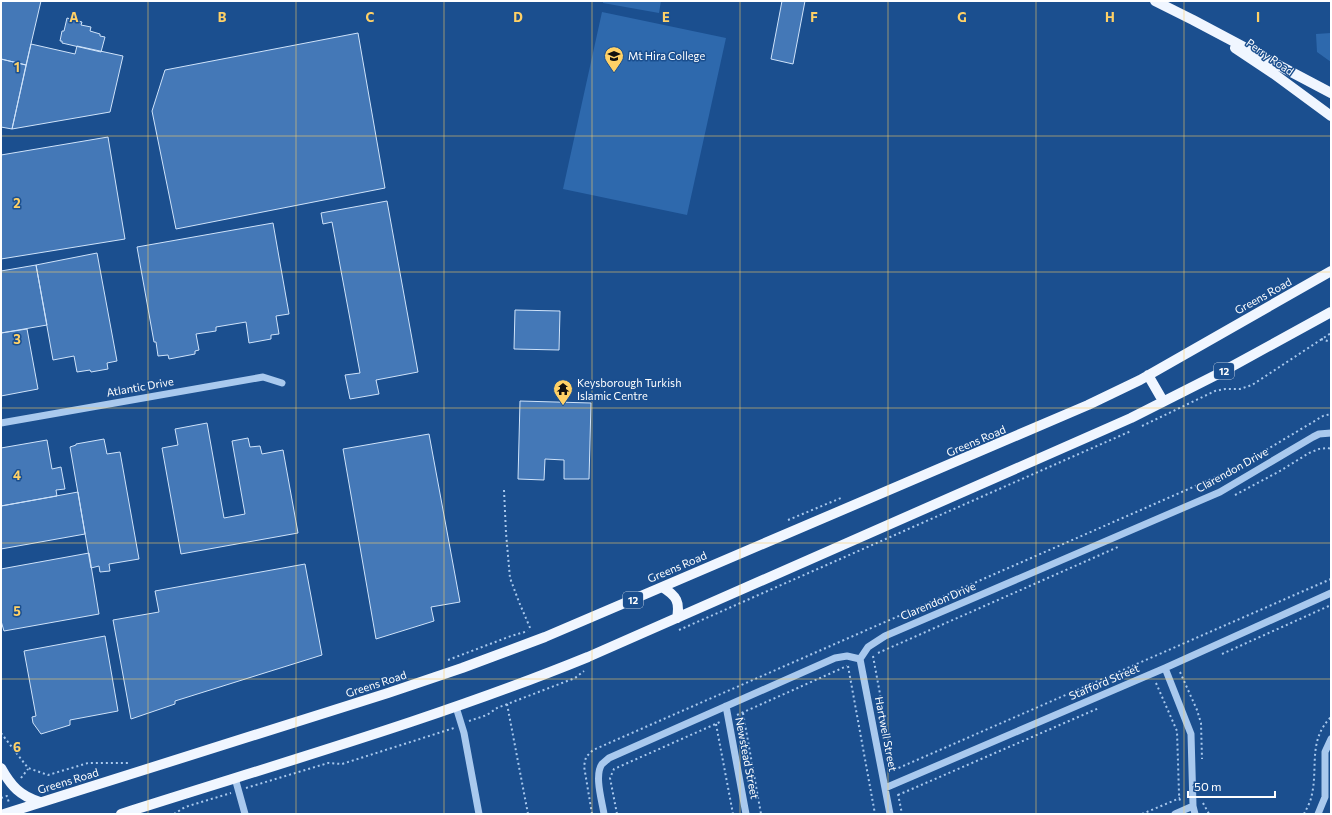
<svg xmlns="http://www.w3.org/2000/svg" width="1332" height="815" viewBox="0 0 1332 815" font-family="Commissioner,sans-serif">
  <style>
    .green { fill: #2e69ad }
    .building { fill: #4478b7; stroke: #cfe3fa }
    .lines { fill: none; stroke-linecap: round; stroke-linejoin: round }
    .path { stroke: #a9c9ee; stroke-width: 2; stroke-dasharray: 2 3; stroke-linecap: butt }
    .minor { stroke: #a9c9ee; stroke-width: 7 }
    .major { stroke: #f0f6ff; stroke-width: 10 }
    .grid { fill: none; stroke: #ffd166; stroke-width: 1; stroke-opacity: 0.55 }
    .labels { text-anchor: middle; stroke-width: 3; stroke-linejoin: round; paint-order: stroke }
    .shield { fill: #1b4f8f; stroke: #bbcadd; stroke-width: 1 }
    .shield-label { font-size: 10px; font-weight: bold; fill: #fff }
    .poi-label { font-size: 11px; fill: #fff; stroke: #1b4f8f; text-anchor: start }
    .street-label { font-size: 11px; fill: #fff; stroke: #1b4f8f }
    .grid-label { font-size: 13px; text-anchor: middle; font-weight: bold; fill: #ffd166; stroke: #1b4f8f; stroke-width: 3; stroke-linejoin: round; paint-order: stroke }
  </style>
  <rect width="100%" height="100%" fill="#1b4f8f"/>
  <path class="green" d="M 603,1 L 661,1 L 659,13 L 603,3 Z
    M 602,12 L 726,38 L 687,215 L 563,189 Z
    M 1331,33 L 1331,62 L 1317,52 L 1316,34 Z"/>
  <path class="building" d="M 1,1 L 41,1 L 26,65 L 1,59 Z
    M 782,1 L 805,1 L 793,64 L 771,59 Z
    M 67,18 L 82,22 L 81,25 L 91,27 L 90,31 L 100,34 L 100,36 L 105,37 L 101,52 L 62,43 L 62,41 L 60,41 L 62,31 L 64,31 Z
    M 358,33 L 385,188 L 176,229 L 152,111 L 165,70 Z
    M 31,44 L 75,54 L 77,46 L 123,56 L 110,112 L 12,129 Z
    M 1,59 L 26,65 L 12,129 L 1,127 Z
    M 108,137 L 125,239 L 1,259 L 1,155 Z
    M 387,201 L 418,372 L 376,380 L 379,394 L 350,399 L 345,375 L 360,373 L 332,222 L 323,224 L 321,213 Z
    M 273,223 L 289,314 L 276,316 L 279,334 L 271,335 L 271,339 L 249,343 L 246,322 L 216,327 L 216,331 L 196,334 L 199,350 L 195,351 L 195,354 L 169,359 L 168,355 L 158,356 L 156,342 L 154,342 L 137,247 Z
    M 97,253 L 117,361 L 107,363 L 108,369 L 91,372 L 90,370 L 77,372 L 74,356 L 53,360 L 36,265 Z
    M 36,265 L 47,325 L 1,333 L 1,271 Z
    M 515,310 L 560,311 L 559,350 L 514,349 Z
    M 27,329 L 38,389 L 1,396 L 1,333 Z
    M 520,401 L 591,403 L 589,479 L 564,479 L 564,460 L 545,459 L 544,480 L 518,479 Z
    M 207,423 L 224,518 L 245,514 L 232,441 L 248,438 L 250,447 L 260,446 L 262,454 L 283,450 L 298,533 L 181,554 L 162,448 L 178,445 L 175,429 Z
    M 429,434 L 460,602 L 431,607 L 434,621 L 376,639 L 343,449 Z
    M 104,439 L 107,454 L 120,452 L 139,559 L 109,564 L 110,571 L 100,572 L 99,566 L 91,568 L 70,447 L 76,445 L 76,444 Z
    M 47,440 L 52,469 L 61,467 L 65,489 L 56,490 L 57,496 L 1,506 L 1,448 Z
    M 78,492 L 85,534 L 1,549 L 1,506 Z
    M 89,553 L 99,614 L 4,631 L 1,621 L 1,569 Z
    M 305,564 L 322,655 L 175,701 L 175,704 L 131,719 L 113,620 L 159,612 L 155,591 Z
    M 105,636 L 118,711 L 70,720 L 70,725 L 41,734 L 33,723 L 32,717 L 36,716 L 24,651 Z"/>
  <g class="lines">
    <path class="path" d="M 1321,339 L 1331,342
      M 1142,426 L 1215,391 L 1225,389 L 1240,389 L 1252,385 L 1331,333
      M 504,490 L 506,533 L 510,578 L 519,602 L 531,630
      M 1235,495 L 1280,471 L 1309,453 L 1319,449 L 1328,448 L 1331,449
      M 788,520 L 841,498
      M 679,630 L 1131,431
      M 878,653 L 1118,547
      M 1222,654 L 1331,605
      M 873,656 L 894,770
      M 448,660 L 511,636 L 528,631
      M 848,666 L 875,814
      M 1180,672 L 1197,710 L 1201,723 L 1202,759
      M 1156,683 L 1177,731 L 1179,794 L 1180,801
      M 507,704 L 528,814
      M 743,713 L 761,814
      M 737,715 L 847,666
      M 469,721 L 487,715 L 497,708 L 575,678 L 584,671
      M 716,724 L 733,814
      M 1,733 L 28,768 L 48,775 L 88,763 L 128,763
      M 894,770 L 1331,579
      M 21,778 L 28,769
      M 246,788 L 328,763 L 342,764 L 454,728
      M 898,794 L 902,814
      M 898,795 L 1099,708
      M 1,798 L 7,796 L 9,803
      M 1203,803 L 1209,814
      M 174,814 L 185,807 L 231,793
      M 592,814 L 584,766 L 586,757 L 593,750 L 1216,477 L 1236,468 L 1323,416 L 1331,414
      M 617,814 L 610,778 L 614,769 L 720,722
      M 1142,814 L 1180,798
      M 1304,814 C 1307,808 1311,801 1312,794 C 1318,767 1308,740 1331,717"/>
    <path class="minor" d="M 1,423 L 263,377 L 282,383
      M 860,659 L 868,647 L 885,636 L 1220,492 L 1313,437 L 1319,434 L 1331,433
      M 860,659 L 890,814
      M 1165,668 L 1191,734 L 1193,806 L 1195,814
      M 726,706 L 746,814
      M 456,707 L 464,733 L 479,814
      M 235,778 L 245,814
      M 885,788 L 1165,668 L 1331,593
      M 604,814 C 602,801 594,775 602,764 C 604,762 607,760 609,758 L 835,658 L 847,656 L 860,659
      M 1175,814 L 1193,806
      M 1318,814 L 1325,797 L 1325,752 L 1331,739"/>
    <path class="major" d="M 1155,1 L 1193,20 L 1331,93
      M 1235,48 L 1274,74 L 1331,116
      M 1148,375 L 1163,401
      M 662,587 C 677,596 680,602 677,618
      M 1,768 C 11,786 20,796 40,802
      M 4,814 L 388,693 L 462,668 L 545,637 L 1088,405 L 1140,380 L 1331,271
      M 121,814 C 277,764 436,719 588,657 L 1131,418 L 1218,374 L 1331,312"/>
  </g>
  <path class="grid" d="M 148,1 L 148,814M 296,1 L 296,814M 444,1 L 444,814M 592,1 L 592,814M 740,1 L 740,814M 888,1 L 888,814M 1036,1 L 1036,814M 1184,1 L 1184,814M 1,136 L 1331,136M 1,272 L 1331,272M 1,408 L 1331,408M 1,543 L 1331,543M 1,679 L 1331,679"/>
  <defs>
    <g id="school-pin" transform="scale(1)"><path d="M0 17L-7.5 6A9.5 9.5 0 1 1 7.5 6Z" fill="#ffd166" stroke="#1b4f8f"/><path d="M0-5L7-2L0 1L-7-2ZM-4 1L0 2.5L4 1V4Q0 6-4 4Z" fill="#111"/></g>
    <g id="temple-pin" transform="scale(1)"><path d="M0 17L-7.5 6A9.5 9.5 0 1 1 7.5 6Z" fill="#ffd166" stroke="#1b4f8f"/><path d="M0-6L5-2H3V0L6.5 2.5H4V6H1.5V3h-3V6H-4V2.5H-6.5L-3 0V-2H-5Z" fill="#111"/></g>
  </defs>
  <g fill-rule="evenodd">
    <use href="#school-pin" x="614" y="56"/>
    <use href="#temple-pin" x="563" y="389"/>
  </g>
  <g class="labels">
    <g class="shield">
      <rect x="1214" y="363" width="20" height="16" rx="3"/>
      <rect x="623" y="592" width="20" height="16" rx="3"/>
    </g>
    <g class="shield-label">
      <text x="1224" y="375">12</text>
      <text x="633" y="604">12</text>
    </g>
    <g class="poi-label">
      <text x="628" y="60">Mt Hira College</text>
      <text x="577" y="387">Keysborough Turkish<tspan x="577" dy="13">Islamic Centre</tspan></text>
    </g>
    <g class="street-label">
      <text transform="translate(1270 57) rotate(35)" y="4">Perry Road</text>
      <text transform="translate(1263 296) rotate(-29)" y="4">Greens Road</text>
      <text transform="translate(140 387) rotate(-10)" y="4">Atlantic Drive</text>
      <text transform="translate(976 441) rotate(-23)" y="4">Greens Road</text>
      <text transform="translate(1232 470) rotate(-29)" y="4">Clarendon Drive</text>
      <text transform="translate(677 567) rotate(-23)" y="4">Greens Road</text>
      <text transform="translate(938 601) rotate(-23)" y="4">Clarendon Drive</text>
      <text transform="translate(1104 682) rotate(-23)" y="4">Stafford Street</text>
      <text transform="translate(376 684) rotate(-18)" y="4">Greens Road</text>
      <text transform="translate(886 734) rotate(79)" y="4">Hartwell Street</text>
      <text transform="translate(747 758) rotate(79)" y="4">Newstead Street</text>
      <text transform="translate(68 781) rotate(-17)" y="4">Greens Road</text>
    </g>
  </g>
  <g class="grid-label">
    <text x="74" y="22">A</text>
    <text x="222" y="22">B</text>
    <text x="370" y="22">C</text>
    <text x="518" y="22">D</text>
    <text x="666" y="22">E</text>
    <text x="814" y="22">F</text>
    <text x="962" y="22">G</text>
    <text x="1110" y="22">H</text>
    <text x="1258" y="22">I</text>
    <text x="17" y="72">1</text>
    <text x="17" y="208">2</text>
    <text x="17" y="344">3</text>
    <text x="17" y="480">4</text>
    <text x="17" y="616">5</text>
    <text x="17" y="752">6</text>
  </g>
  <rect width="1332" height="815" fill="none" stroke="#ffffff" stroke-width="4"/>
  <path d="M1188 791v6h87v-6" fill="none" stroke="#ffffff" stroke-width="2"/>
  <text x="1194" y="791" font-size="12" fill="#ffffff" stroke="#1b4f8f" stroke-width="3" paint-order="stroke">50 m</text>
</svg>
